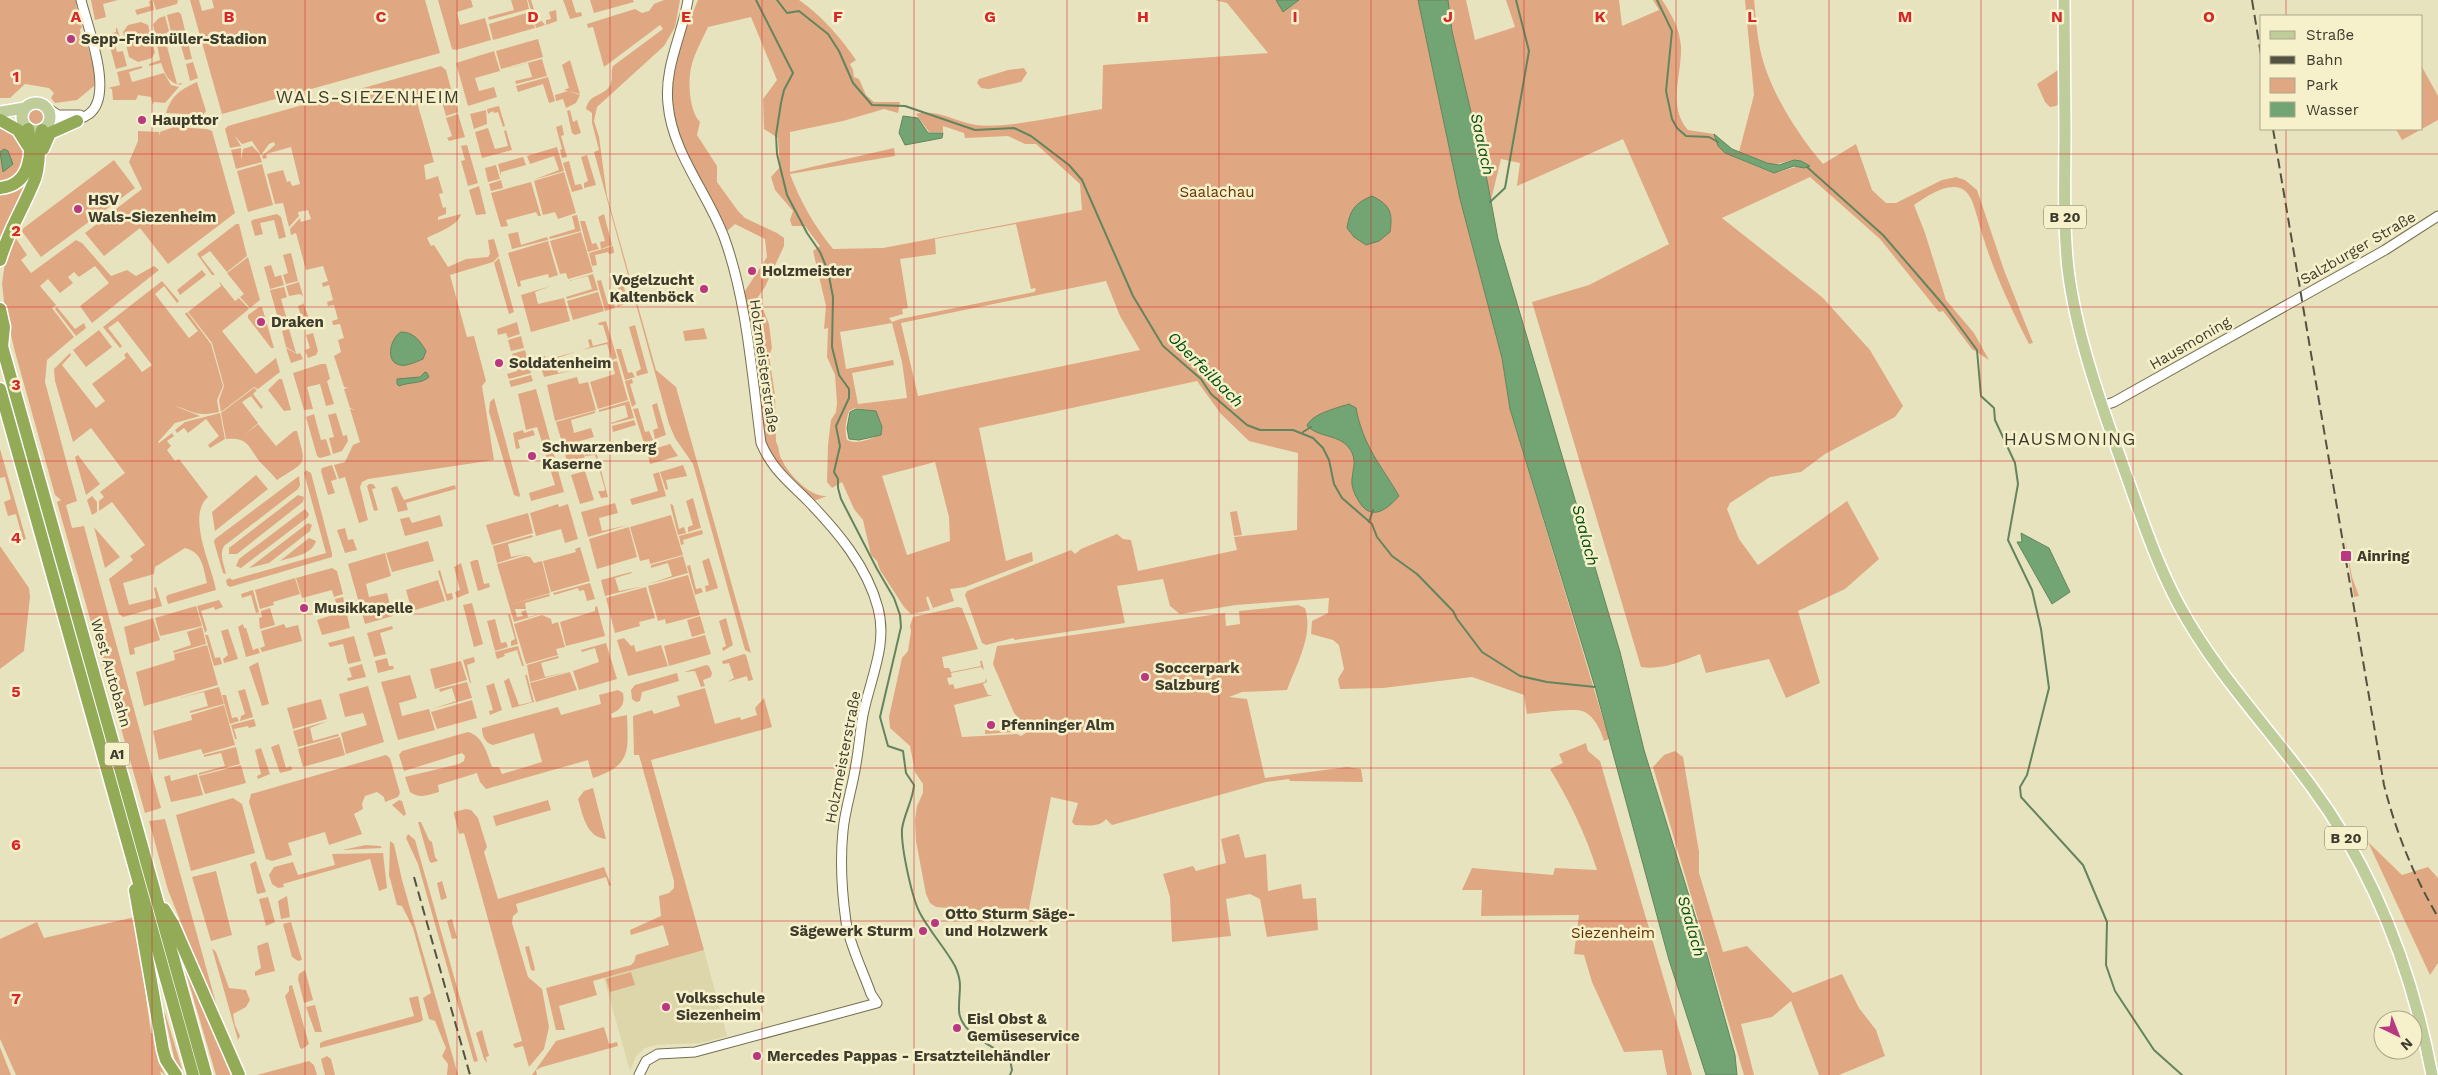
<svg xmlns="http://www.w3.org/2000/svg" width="2438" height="1075" viewBox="0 0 2438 1075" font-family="'Work Sans',sans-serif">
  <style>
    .built { fill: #ddd6aa }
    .green { fill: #dfa882; fill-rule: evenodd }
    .water { fill: #73a473; stroke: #63855e }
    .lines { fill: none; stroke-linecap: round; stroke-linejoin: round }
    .stream { stroke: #63855e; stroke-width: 2 }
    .minor-casing { stroke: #746f4e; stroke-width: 11 }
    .major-casing { stroke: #fff; stroke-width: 14 }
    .highway-casing { stroke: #fff; stroke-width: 15 }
    .minor { stroke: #fff; stroke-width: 9 }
    .major { stroke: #becd9a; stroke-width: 11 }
    .highway { stroke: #93ab57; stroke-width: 12 }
    .rail { stroke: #545241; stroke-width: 2; stroke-dasharray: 10 5; stroke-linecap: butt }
    .grid { fill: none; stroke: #d62828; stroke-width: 1; stroke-opacity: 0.55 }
    .poi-dot { fill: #b93881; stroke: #f6f0cb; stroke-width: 2 }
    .labels { text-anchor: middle; stroke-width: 5; stroke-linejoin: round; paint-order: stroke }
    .shield { fill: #f6f0cb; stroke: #75725d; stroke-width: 1 }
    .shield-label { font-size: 14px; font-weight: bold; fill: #3e3c2e }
    .poi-label { font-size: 15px; font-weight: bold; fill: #3e3c2e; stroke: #f6f0cb; text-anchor: start }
    .park-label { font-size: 15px; fill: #663200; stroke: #f6f0cb }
    .street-label { font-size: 15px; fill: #3e3c2e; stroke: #f6f0cb }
    .water-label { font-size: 16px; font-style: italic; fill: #004d0d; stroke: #f6f0cb }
    .quarter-label { font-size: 18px; letter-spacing: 1px; fill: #3e3c2e; stroke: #f6f0cb }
    .grid-label { font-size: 16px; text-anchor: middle; font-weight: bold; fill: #d62828; stroke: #f6f0cb; stroke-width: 5; stroke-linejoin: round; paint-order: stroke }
  </style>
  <rect width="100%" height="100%" fill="#e8e3bf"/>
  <path class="built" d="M 704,950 L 727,1036 L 701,1043 L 657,1045 L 645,1048 L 636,1056 L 630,1071 L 604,978 Z"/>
  <path class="green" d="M 0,0 L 76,0 L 77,12 L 82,27 L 80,30 L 81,35 L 84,35 L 96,73 L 94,86 L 77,100 L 55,103 L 51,98 L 54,93 L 49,88 L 25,84 L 10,98 L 0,98 Z
    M 91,0 L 118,0 L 103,4 L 106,17 L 95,20 Z
    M 152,0 L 154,10 L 137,15 L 135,10 L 150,6 L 149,1 Z
    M 153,0 L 178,0 L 177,4 L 156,10 Z
    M 190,0 L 199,0 L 202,11 L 214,8 L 212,0 L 425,0 L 440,53 L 222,114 Z
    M 438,0 L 471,0 L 473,7 L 457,12 L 460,25 L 485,18 L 491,40 L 456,50 L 452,49 Z
    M 511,0 L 527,0 L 529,9 L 489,20 L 488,17 L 514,10 Z
    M 528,0 L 531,0 L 538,22 L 542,21 L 545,25 L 536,28 Z
    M 563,0 L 572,0 L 576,13 L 581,12 L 582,16 L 570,19 Z
    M 590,0 L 633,0 L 634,2 L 594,13 Z
    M 664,0 L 680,0 L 675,27 L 664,46 L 597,107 L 594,121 L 599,137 L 607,196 L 656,370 L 676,387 L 751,653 L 745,650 L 693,464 L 675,438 L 669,424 L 594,152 L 599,150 L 592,123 L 592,113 L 586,109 C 589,94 601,97 609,87 C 614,80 610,73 613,66 L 663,29 L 660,25 L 604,67 L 593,27 L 588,28 L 587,24 L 635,9 L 642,13 L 649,11 L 654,4 Z
    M 698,0 L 799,0 C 820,14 841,38 856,60 L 850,64 L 853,70 L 854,77 L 859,79 L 866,95 L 874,102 L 900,102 L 898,113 L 884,109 L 843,121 L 790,132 L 790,172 L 894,148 L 895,156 L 790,174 C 800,201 815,227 833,249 L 883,248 L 1082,210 L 1080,184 L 1036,144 L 1025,144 L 1008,136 L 965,138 L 964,133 L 943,126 L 943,132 L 929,132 L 916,114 C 934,108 957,122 976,125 C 1008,129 1068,114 1102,109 L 1103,65 L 1268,53 L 1227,3 L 1215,0 L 1276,0 L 1283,11 L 1299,0 L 1418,0 L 1460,199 L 1502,358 L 1510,409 L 1609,739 L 1604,741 C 1601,730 1593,714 1582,711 C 1573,708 1538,713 1527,714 L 1524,695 L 1472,677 L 1383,688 L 1340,689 L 1338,679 L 1344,669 L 1339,645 L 1333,640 L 1311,634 L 1312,621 L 1328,613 L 1329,598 L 1236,605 L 1180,614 L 1170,606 L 1163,579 L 1117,586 L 1125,623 L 1015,640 L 1013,638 L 986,645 L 982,643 L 965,595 L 967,591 L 1071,550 L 1075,554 L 1081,549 L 1117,534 L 1123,539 L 1131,540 L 1138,571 L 1237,550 L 1234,537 L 1297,530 L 1298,453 L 1249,441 L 1221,414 L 1197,381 L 979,428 L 1006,561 L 1032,552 L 1033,561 L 965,587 L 950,589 L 954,601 L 933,608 L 928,596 L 926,598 L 930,610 L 911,614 L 904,607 L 880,570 L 877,561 L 871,555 L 863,520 L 854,509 L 842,482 L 832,488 L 827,482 L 828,445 L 831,420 L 836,412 L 837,403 L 835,375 L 827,357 L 828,328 L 824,329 L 826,306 L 813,251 L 820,246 L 805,226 L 792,226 L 790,220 L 793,211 L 775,190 L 771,177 L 780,167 L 778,138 L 764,129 L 763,99 L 777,80 L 751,17 L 708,27 C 702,40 694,54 691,68 C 688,82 689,111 700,122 L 697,135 L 717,166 L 717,182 L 738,211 L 745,218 L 777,233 L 784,238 L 784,246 L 765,287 L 758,297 L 769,324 L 772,348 L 769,356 L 775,395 L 776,442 C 780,448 778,454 782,460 C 788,474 811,498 827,496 L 811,502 L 778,470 L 764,448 L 743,294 L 767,257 L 765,239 L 735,224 L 726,232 C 702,185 663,127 671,72 C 675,48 689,23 698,0 ZM 1016,224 L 1031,289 L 1035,288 L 1036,290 L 1034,292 L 900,319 L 892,322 L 889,318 L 903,314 L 902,309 L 908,308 L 900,259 L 936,254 L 935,239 ZM 1106,281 L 1120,316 L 1140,350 L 918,396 L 901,323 ZM 892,323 L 902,362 L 907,398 L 858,404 L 852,373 L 894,365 L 893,360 L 846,369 L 840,332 ZM 1349,404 C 1362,430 1370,460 1391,482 L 1363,507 L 1353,489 L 1354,455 L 1350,449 L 1344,441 L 1310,429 L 1309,421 ZM 855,408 L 876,411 L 882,427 L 881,434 C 872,439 856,445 847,440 C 844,429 846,421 849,411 ZM 935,462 L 949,517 L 950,541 L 907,555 L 882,476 Z
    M 1448,0 L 1466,0 L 1475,40 L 1515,27 L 1506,0 L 1619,0 L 1622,26 L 1659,10 L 1653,0 L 1662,0 C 1672,15 1680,29 1681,47 C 1682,75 1667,106 1688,130 L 1714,134 L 1718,146 L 1734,157 L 1768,171 L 1774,173 L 1799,166 L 1794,160 L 1773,165 L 1739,152 L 1754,95 L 1745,0 L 1754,0 C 1756,19 1757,38 1762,57 C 1771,92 1799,137 1823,164 L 1856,144 L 1872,190 L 1886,203 L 1896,203 L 1942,180 L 1956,177 L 1965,180 L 1977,190 L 2004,270 L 2033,343 L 2029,344 C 2008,303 1989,262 1977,216 C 1974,206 1971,192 1960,188 C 1945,183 1926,197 1914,205 L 1925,233 L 1946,300 L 1974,333 L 1989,360 L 1972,349 L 1943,311 L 1939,312 L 1880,239 L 1810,177 L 1722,218 L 1822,297 L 1870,350 L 1903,406 L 1895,417 L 1825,454 L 1801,472 L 1770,477 L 1730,503 L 1727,509 L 1739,539 L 1758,565 L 1847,501 L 1879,559 L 1845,589 L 1798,611 L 1820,683 L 1786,698 L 1769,659 L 1706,673 L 1700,654 C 1680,662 1662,670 1641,667 L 1532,302 L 1589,285 L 1669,244 L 1623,139 L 1517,186 L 1520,163 L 1501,159 L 1491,200 L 1452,31 Z
    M 556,10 L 557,21 L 546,25 L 546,20 L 551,19 L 549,12 Z
    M 178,12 L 181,14 L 192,59 L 185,60 L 177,31 L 171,32 L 167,15 Z
    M 530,12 L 535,28 L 493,40 L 489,24 Z
    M 165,16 L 169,31 L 164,35 L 177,84 L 182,83 L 181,85 C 168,83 165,74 161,63 L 149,66 L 149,64 L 160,60 L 153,24 L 159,18 Z
    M 141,22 L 148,25 L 155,52 L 152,58 L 138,62 L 129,57 L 123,32 L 128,25 Z
    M 116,28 L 117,28 L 120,37 L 114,41 L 117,52 L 123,51 L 127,66 L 116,69 L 109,43 L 104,45 L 103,41 L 109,39 L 108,35 L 116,32 Z
    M 538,39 L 543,57 L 501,69 L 496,51 Z
    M 494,51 L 500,71 L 475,78 L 479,91 L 494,87 L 497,97 L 468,106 L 456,63 Z
    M 542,59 L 547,76 L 516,84 L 515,81 L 532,77 L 528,63 L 502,70 Z
    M 570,60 L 580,94 L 564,90 L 569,88 L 562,65 Z
    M 193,62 L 198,78 L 190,81 L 186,64 Z
    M 142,66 L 142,68 L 129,72 L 132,82 L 164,73 L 171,85 L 179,87 L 165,103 L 154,102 L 153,105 L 151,97 L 138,95 L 136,100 L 113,100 L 112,89 L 108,88 L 120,85 L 117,72 Z
    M 441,66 L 446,70 L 451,89 L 418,99 L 417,102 L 434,162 L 424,165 L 426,180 L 438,176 L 443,193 L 439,194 L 443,208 L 446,207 L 446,214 L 438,217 L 438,220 L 461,214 C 458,226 438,232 427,238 L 431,246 L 434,245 L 448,267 L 466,259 L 488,257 L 490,254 L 488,240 L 494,239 L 499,256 L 493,262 L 450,275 L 467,337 L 474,336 L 486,381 L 482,386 L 494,460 L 368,479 L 362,482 L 360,487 L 368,520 L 359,523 L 345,477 L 339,479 L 334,465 L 345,462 L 353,445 L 360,442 L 350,409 L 355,410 L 350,408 L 344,389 L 348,388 L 344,387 L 334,356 L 341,352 L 338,340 L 344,338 L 340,324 L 333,325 L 332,321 L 338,319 L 334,305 L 328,306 L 327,302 L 333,300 L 329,285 L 323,287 L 322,283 L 328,281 L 323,266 L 306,270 L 296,233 L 291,235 L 290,229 L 300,218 L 301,222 L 311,219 L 308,210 L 298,212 L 299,216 L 289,227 L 283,203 L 275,204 L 267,174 L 283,170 L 287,182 L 290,181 L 292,186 L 300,184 L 291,147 L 266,154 L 267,158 L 263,159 L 262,156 L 275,145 L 274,142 L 269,144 L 261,155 L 252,141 L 242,144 L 235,136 L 241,146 L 230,148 L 225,129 L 228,126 Z
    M 2422,67 L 2438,96 L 2438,120 L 2402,140 L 2396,129 L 2422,129 Z
    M 1024,68 L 1027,73 L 1021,82 L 989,89 L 981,88 L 977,83 L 979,79 L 1008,70 Z
    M 2061,68 L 2060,103 L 2056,106 L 2050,107 L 2045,102 L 2037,84 Z
    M 548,77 L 555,101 L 549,103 L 543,84 L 518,92 L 516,86 Z
    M 197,82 L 206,111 L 203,115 L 166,113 C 171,96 181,89 197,82 Z
    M 568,91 L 580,95 L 576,103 L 566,108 L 563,99 L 556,101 L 555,95 Z
    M 454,99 L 458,112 L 446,116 L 442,102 Z
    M 499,106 L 505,126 L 503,127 L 498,112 L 494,113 L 493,111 L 488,114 L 487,109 Z
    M27 117a9 9 0 1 1 18 0a9 9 0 1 1-18 0Z
    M 486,110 L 487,124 L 474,129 L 470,114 Z
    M 570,110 L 573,122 L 577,120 L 581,133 L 575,135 L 572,133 L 567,111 Z
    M 458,114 L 465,137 L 449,141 L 447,138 L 452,136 L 446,118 Z
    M 0,123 L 11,129 L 26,150 L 19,175 L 0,185 Z
    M 562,125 L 564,135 L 561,136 L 567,157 L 562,158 L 560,150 L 562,149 L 556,127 Z
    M 174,127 L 207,129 L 212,131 L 235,213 L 168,264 L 140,228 L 104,256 L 85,233 L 142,189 L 129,162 L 138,141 L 138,131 L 159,132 L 159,136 L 160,132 Z
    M 488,128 L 495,149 L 508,146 L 504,131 L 506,130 L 512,150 L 482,158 L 475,132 Z
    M 467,145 L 478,183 L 468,186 L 461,161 L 465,160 L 461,146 Z
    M 252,146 L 259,153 L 262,162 L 236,169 L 231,150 L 241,148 L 241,160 L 243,149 Z
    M 557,147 L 564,171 L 533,180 L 559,170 L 554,156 L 530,164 L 527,156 Z
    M 587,155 L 596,185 L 584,188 L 584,183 L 588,181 L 581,157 Z
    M 523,157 L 526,165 L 501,172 L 501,176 L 498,164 Z
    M 114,160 L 135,188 L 41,257 L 21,230 Z
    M 36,161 L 0,246 L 0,191 Z
    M 569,161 L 575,185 L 581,184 L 583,189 L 572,192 L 563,163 Z
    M 262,164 L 273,205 L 248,212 L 237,171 Z
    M 496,165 L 500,179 L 488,182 L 485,168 Z
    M 564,172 L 576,213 L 558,219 L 555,212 L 543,215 L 534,181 Z
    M 501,180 L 503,188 L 491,191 L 489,184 Z
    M 531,182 L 541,216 L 538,216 L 536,212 L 506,220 L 508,226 L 501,227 L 491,193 Z
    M 479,186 L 486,214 L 476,215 L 469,190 Z
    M 277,214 L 281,217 L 286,237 L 279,239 L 274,220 L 260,223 L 263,234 L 255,236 L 251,222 L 252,220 Z
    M 604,214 L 612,245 L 601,249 L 600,242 L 605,241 L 598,217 Z
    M 577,215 L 581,231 L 550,239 L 549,237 L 575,229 L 572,216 Z
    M 585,221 L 592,244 L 596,243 L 599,249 L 588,252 L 580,221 Z
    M 236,224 L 239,224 L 247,256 L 227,272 L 210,251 L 201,257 L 215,275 L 212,275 L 197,254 Z
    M 518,232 L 521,245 L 547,237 L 548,240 L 512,249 L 508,234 Z
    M 581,232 L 593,272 L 568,279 L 566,273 L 560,274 L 550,241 Z
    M 13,234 L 27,255 L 21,260 L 31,273 L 76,240 L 82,243 L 111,276 L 127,270 L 136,276 L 154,266 L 159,270 L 92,323 L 80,306 L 109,283 L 95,266 L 79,277 L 74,272 L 68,277 L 73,283 L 60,293 L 48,279 L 40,286 L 56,305 L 52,308 L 74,337 L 47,360 L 45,382 L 77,501 L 66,505 L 72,528 L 84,526 L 161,808 L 145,813 L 57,502 L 61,500 L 55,495 L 15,352 L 5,310 L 2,284 L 6,255 Z
    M 548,241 L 558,275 L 549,278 L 548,274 L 520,281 L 521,286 L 518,287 L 508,253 Z
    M 613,246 L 614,253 L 609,254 L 608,252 L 595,255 L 597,265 L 592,266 L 589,253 Z
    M 291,253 L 298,281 L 286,284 L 283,275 L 288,273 L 283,255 Z
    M 248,257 L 260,300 L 250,308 L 240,297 L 244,294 L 227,273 Z
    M 499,258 L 514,312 L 509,314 L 494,263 Z
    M 271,265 L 275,277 L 281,275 L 284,285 L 270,289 L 264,267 Z
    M 202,270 L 206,275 L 180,295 L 177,290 Z
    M 593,274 L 598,290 L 567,299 L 566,297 L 592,289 L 588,276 L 568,281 Z
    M 621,275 L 628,303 L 617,307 L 618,302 L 622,301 L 615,277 Z
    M 601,280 L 608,304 L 614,302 L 615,308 L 605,311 L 597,281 Z
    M 162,281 L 179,301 L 177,303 L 164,286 L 155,294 L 189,338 L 198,331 L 185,314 L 187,312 L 211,344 L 223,386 L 217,400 L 219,412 C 196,417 196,412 175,406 L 200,416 L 175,423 L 158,442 L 159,443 L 172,433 L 174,436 L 167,441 L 171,446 L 167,450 L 175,461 L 179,459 L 208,497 C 186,516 212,566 216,590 L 168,604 L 166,597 L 168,595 L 207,583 C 203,567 203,553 185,548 L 155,567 L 154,574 L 123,583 L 129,605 L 156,598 L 154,588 L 156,587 L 162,606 L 123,617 L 119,614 L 109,579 L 133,560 L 130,556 L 145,545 L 112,502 L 99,511 L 99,501 L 104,497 L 100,492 L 125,473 L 91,428 L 73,442 L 55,381 L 54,369 L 70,353 L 71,355 L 62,365 L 96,408 L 105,401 L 92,384 L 126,358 L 124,355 L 127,352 L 142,372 L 152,365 L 118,321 L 108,328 L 122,346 L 120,348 L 103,327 Z
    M 219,281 L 235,301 L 239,298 L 249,309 L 222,331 L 256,374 L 276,358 L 280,372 L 258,389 L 254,387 L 221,412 L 219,400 L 224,386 L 212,343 L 188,312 L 221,286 Z
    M 299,282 L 303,296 L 300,294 L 289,296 L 286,286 Z
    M 551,286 L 535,292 L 538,304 L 564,298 L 570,321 L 531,332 L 521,295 Z
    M 284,287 L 287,297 L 281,299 L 289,326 L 281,329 L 270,290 Z
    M 598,292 L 604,311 L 573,320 L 567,301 Z
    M 302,300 L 309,318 L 302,320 L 298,306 L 303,304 Z
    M 57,307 L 75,329 L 84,323 L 86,328 L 76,336 L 55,309 Z
    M 259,307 L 262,307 L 274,348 L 271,348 L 248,318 L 248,315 Z
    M 606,321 L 617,358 L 612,360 L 607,344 L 582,350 L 590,347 L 588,340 L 591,339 L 593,346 L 608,342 L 603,325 L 599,325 L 598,323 Z
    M 517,322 L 520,334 L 508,338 L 506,333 L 498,335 L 497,329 Z
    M 635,325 L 648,373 L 637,376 L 636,372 L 641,369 L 629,327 Z
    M 704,328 L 707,339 L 685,341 L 683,331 Z
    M 289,329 L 296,353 L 286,347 L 282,331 Z
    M 99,330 L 112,347 L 86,367 L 73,350 Z
    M 313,333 L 318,351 L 316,355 L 308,358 L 305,350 L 310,348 L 306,335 Z
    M 521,336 L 524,348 L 511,351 L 508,340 Z
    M 286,348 L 297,354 L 300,353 L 303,359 L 291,363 Z
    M 616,349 L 621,349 L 628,373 L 632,372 L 635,377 L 625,380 Z
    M 525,350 L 531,373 L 509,379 L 507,374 L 517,371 L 512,354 Z
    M 578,351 L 554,359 L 558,373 L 575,370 L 544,377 L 538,357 L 545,356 L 546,360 Z
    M 617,361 L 628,400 L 598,409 L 590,382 L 615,374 L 612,362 Z
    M 321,364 L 326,364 L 330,379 L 327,381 L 334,404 L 326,406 L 320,384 L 307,387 L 313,409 L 304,410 L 293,373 Z
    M 531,375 L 533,381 L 511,387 L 509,381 Z
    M 577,377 L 579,384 L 588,382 L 596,410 L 555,421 L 547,385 Z
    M 279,379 L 282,379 L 291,410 L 284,411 L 268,390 Z
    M 632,379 L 633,383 L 630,384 L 636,404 L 632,407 L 625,381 Z
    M 254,388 L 257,390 L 253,394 L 263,407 L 261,409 L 251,396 L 242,402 L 258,423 L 246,434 L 258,424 L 276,446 L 294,431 L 297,431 C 306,466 308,460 277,480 C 272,474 266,468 260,462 C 248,447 249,437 226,439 L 221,413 Z
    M 536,389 L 550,440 L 542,442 L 537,427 L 526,430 L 518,394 Z
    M 494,398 L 520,495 L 519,497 L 514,495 L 489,412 L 490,402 Z
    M 629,401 L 634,418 L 611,424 L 611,423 L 628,417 L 625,405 L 599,412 L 599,410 Z
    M 657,403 L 666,435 L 655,439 L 653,430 L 658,428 L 652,405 Z
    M 638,408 L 645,432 L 649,431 L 653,440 L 644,443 L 633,409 Z
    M 595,411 L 595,413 L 571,420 L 574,433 L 591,428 L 594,437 L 563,446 L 556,422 Z
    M 220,413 L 225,439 L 210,448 L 208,445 L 219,436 L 206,419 L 188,433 L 184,428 L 177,433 L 175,430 L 185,422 Z
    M 336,413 L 343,436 L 347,435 L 348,441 L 342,451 L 333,454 L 329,438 L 334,437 L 328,415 Z
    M 314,414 L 321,440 L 326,439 L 331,455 L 320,458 L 317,456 L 306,417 Z
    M 634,420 L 636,425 L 613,432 L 612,426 Z
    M 523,430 L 524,433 L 533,430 L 535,435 L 518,440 L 520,448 L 516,449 L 513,433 Z
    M 550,442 L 555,458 L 547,460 L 543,444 Z
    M 670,444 L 678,456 L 650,464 L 647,451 Z
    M 593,446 L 595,447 L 608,497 L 601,498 L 598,491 L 604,491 L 605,489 L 595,455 L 585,456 L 583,450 Z
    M 0,449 L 26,539 L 23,540 L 16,514 L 8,516 L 4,502 L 11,499 L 5,477 L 0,478 Z
    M 581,450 L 585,457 L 581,459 L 584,468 L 570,471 L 565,455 Z
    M 78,455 L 100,484 L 86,495 L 75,457 Z
    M 555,460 L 564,492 L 531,501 L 529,493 L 555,485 L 548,462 Z
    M 332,465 L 337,479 L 331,481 L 335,493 L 328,495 L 321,471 L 322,468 Z
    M 683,465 L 687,476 L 666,480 L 668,489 L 666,490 L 660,472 Z
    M 306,470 L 311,473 L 332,553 L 332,557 L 230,587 L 227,585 L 226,580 L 230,578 L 232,580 L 326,553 L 304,473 Z
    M 585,471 L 594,500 L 580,504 L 571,475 Z
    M 659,472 L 666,496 L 632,505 L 630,499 L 658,491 L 653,474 Z
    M 256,475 L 268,489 L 215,531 L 212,512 Z
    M 299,476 L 300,485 L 298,489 L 224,546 C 219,555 224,564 226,574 L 223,573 L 214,542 L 215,539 Z
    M 369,484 L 373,484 L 376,488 L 372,489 L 378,510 L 374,511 L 367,486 Z
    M 455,485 L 456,489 L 406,503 L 408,510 L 398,512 L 391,488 L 397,486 L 404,500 Z
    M 298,495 L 304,497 L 303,502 L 237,554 L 229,554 L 229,548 Z
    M 92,496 L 97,502 L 97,512 L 92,515 L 87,500 Z
    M 693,498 L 701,528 L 688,532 L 688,527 L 693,525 L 686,501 Z
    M 615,503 L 618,513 L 599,518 L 602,531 L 628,525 L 588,537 L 581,512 Z
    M 558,504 L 559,507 L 568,504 L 578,539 L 565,543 L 561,529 L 536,536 L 530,513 Z
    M 670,504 L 673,505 L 679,529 L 684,527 L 686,533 L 678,535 Z
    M 305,509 L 309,514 L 308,517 L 241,568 L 236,566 L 239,559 Z
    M 1237,511 L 1242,535 L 1234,536 L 1230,512 Z
    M 528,513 L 533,533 L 492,545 L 486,525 Z
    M 440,515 L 443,526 L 405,536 L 400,519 L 409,517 L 412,523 Z
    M 671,515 L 683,555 L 650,564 L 649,559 L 640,561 L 630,527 Z
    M 308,523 L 312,525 L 310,531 L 269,563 L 249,568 Z
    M 94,527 L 120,557 L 105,568 Z
    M 629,527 L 637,557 L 597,569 L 589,539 Z
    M 345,528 L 348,540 L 353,539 L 357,550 L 345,553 L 337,530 Z
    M 702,530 L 703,534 L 683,540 L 684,544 L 681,545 L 679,536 Z
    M 2344,533 L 2352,577 L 2359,596 L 2354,597 Z
    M 532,535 L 533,537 L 508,544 L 511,557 L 526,554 L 497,563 L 493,546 Z
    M 309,538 L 316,541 C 312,555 292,557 280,561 Z
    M 428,541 L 434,561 L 392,572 L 386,553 Z
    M 0,546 L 29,588 L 30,597 L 24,651 L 0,669 Z
    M 580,547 L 590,581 L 551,592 L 543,561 L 576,552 L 575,549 Z
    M 385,553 L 391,576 L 366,584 L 369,597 L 387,593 L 393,616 L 365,624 L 348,564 Z
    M 526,556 L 530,557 L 534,563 L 542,561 L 550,593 L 509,605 L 497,564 Z
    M 683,556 L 688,573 L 649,584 L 672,576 L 668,563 L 651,568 L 651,565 Z
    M 709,558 L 718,588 L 706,592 L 705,586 L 709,585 L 702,561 Z
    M 475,560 L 478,560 L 484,584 L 489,583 L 490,587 L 478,591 L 470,562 Z
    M 461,563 L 469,593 L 457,598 L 455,592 L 460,590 L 454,567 Z
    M 690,565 L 696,589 L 701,588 L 703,592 L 695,595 L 687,566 Z
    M 332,568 L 337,571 L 343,594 L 334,597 L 332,590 L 302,598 L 296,578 Z
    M 440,570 L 447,594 L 452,593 L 453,599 L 447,601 L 438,571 Z
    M 631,572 L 632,573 L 615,578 L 619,591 L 644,586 L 605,596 L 601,580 Z
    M 688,575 L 700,615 L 666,624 L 665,619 L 658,621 L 648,586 Z
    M 295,578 L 300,594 L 273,602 L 274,605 L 260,609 L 255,590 Z
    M 438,580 L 445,601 L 412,611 L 406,590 Z
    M 590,583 L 595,599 L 587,601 L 584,590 L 579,591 L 578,588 L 554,595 L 553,593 Z
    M 646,587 L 655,618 L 639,622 L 640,626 L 615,633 L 606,598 Z
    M 253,590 L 259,612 L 256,613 L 251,595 L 242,598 L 241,594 Z
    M 549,594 L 550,596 L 525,603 L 526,609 L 515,609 L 517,617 L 523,616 L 521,612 L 526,610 L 528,617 L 541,614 L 514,622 L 509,605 Z
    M 343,597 L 350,628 L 322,635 L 317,620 L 339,613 L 335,599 Z
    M 219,600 L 223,607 L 215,610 L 214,607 L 201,611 L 207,630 L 205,633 L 197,606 Z
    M 472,603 L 483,644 L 474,647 L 463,605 Z
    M 1298,605 L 1305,608 C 1314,635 1296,665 1287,690 L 1242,692 L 1229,697 L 1247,699 L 1265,778 L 1347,767 L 1361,769 L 1363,782 L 1290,781 L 1289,779 L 1266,782 L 1112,825 L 1106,819 C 1099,828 1086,825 1075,825 L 1072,822 L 1078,803 L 1051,797 L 1028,914 L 936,907 L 930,903 L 926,894 L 916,841 L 915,820 L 917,806 L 923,793 L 923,784 L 915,772 L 910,746 L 890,728 L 889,717 L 902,658 L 908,651 L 911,631 L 910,626 L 913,617 L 958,607 L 962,608 L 978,649 L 942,657 L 944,668 L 949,668 L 951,672 L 981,666 L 980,661 L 982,661 L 984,670 L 981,667 L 951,673 L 952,677 L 947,678 L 949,685 L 953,684 L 955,689 L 985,682 L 986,678 L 987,682 L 983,684 L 988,695 L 993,695 L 954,705 L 962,737 L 1017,734 L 1021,736 L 1026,733 L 1024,730 L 1026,726 L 1014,713 L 993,664 L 997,646 L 1225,613 L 1226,626 L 1240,624 L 1239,611 Z
    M 196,606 L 202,626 L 160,636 L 155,618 Z
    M 597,606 L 605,636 L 566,646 L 560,622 L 595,611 L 595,607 Z
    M 270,608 L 275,625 L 260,629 L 259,618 L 262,617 L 261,611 Z
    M 510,614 L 518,644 L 511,646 L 511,641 L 515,639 L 508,615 Z
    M 542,615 L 551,619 L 552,624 L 558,622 L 565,647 L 556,649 L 558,655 L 526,664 L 514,624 Z
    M 700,616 L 705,633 L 692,637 L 687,620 Z
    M 153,618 L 160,640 L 134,648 L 135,654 L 130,655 L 124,627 Z
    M 726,618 L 733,645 L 723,651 L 722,648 L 726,646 L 719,621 Z
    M 495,619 L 501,643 L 506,642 L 508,647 L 495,651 L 487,621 Z
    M 243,624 L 244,628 L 246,628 L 253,650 L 258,648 L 260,653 L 246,657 L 238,627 Z
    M 284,624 L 286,628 L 298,625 L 302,641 L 262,652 L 260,648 L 265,646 L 261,631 Z
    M 392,626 L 393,629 L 380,633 L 386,654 L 374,657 L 367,633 Z
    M 202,627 L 206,644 L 174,653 L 173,651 L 191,645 L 187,632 L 162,640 Z
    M 228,629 L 238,659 L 224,663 L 223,659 L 228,655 L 221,631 Z
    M 205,635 L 208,635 L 215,658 L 220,657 L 222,664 L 214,666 Z
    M 705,635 L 711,654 L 669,666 L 664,646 Z
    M 354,636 L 361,661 L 348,664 L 343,644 L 330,647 L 328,643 Z
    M 624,638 L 631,646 L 634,645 L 636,652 L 661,645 L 668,666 L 628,676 L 617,640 Z
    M 606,643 L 617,679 L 579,690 L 573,671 L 599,662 L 595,648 L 582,652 L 581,650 Z
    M 207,645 L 218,685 L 144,706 L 136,672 L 175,660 L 174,654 Z
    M 518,646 L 524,666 L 522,666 L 517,650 L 504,654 L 505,656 L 497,659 L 495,652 Z
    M 744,654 L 746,655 L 753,680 L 748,681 L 747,676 L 727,682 L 734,678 L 729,663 L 723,664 L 722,661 Z
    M 558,656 L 559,658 L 541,663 L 545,677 L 570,671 L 530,682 L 527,665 Z
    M 474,657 L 475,662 L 467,665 L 471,683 L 470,683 L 463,660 Z
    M 387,658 L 389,666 L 393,666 L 394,669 L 378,673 L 375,661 Z
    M 461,661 L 467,680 L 435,689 L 430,669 Z
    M 258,662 L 269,704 L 262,706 L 249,667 Z
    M 362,664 L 366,677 L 348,681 L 347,678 L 352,677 L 349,668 Z
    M 706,665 L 709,666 L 712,673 L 711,677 L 703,680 L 705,686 L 701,687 L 695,671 L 684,672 Z
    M 570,672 L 577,690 L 536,702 L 530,683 Z
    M 677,673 L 679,681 L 642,692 L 640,701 L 636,702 L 632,699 L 631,690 L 635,685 Z
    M 410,675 L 417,698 L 399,703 L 402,716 L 429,709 L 435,730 L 398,740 L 381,682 Z
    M 525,675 L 527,675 L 534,702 L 512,708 L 504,681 L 509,678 L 519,705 L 532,702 Z
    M 467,682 L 472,698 L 432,709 L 456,701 L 452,688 L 440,692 L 439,689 Z
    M 494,683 L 502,710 L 490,715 L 489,711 L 493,710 L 486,686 Z
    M 368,686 L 384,742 L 346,754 L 341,733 L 367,725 L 363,713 L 345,717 L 339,694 Z
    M 219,687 L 224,704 L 190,713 L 190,711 L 208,706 L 204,692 L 179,698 Z
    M 705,688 L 715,724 L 740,717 L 741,720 L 757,715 L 755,708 L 764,698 L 772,727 L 651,760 L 704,950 L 593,981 L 597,995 L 559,1006 L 565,1030 L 556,1030 L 546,988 L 631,965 L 634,962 L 636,955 L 669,945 L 663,925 L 631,935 L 630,930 L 661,916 L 659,896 L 669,893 L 674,888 L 674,881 L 639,755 L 634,755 L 633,716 L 652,710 L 654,714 L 680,706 L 677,696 Z
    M 245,689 L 253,717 L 240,721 L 241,716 L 245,714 L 238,691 Z
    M 618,690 L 623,693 C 625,705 621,709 611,714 L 612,718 L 627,715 C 628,751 632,765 593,778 L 588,760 L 486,789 L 480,782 L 477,773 L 438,785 L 439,792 C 429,795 419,799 410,792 L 405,777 L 459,764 L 464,761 L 465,756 L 462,753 L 404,771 L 399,755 L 402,751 L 468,732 C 483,736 487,753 492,767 L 499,767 L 502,774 L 542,762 L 534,733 L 493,745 C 485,743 482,736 482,728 L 558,707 L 561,715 L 601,704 L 599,695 Z
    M 222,695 L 226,695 L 232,718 L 237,717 L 239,721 L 230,724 Z
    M 321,699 L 327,719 L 293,729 L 287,708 Z
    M 472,700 L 477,718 L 437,729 L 431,712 Z
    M 224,705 L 235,745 L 203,754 L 201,749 L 159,760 L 153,731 L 192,720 L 191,715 Z
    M 254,719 L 256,726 L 249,728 L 248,726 L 234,729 L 237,739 L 235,739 L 231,725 Z
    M 1006,719 L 1012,726 L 1009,726 L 1008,731 L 1013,731 L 1013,728 L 1016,732 L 985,734 L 985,730 L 1004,731 L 1005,725 L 1001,721 Z
    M 328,721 L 310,728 L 313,741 L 338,734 L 339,736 L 298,747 L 293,731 Z
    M 340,737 L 345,755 L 303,767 L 298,749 Z
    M 1586,743 L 1588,751 L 1600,761 L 1692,1075 L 1667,1075 L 1662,1050 L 1624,1052 L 1592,982 L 1584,955 L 1574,954 L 1579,915 L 1481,916 L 1482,890 L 1462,890 L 1472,868 L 1553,875 L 1555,868 L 1597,870 C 1586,835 1569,800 1550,769 L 1563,763 L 1559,754 Z
    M 279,744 L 286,768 L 291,766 L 292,770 L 280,773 L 271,747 Z
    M 236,747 L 240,764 L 199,775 L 199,773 L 225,766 L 221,753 L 204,757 L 204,755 Z
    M 261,748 L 270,774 L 258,779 L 257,776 L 261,774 L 255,750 Z
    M 1675,751 L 1683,757 L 1699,852 L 1699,873 L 1723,952 L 1747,946 L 1793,993 L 1842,974 L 1859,1008 L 1876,1030 L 1885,1056 L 1839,1075 L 1819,1075 L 1791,1001 L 1772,1017 L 1741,1024 L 1754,1075 L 1744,1075 L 1653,767 L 1664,755 Z
    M 386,755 L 390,758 L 400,793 L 398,797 L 385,802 L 384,797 L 377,792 L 365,796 L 362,804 L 363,809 L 354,814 L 362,834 L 329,845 L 325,832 L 288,843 L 292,855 L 272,861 L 266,859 L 249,802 L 251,794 Z
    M 241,765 L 246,783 L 205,794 L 199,776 Z
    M 197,774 L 203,795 L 171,802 L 164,777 L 170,775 L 171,781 Z
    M 593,788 L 606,839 C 586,837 583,815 578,799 L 584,791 Z
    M 233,798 L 242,804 L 255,853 L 191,871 L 176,815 Z
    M 399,800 L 402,801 L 406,814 L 404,816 L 392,805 Z
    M 548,800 L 551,810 L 496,826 L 493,816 Z
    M 466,809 L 471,810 L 478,818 L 487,847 L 484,852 L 498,899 L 604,867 L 611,885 L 609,886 L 606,877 L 516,904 L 518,912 L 513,916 L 512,923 L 528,977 L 542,989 L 549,1027 L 544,1049 L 529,1067 L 523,1046 L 515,1048 L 513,1044 L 522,1041 L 464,833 L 459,834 L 454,814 L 454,812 Z
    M 165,819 L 222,1025 L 168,890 L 149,821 Z
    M 418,822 L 421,822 L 429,840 L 432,842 L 435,857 L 438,861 L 431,863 L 429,860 Z
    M 408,834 L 415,840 L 478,1061 L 474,1062 L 418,864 L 406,838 Z
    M 1239,834 L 1245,858 L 1266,854 L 1268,891 L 1301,884 L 1303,899 L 1316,898 L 1318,930 L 1267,937 L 1260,899 L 1250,894 L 1226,899 L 1231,936 L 1172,942 L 1170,897 L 1163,874 L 1193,866 L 1196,871 L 1226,863 L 1221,839 Z
    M 390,841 L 394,844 L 402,880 L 458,1075 L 447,1075 L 448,1064 L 442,1056 L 446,1048 L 435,1021 L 429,1019 L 423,998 L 431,993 L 413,928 L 402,906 L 397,905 L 389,875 Z
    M 2368,842 L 2402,875 L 2428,867 L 2438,878 L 2438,963 L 2430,975 Z
    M 366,845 L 380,846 L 382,848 L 342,850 Z
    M 383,853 L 387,888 L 379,891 L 370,859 L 283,884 L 284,887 L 278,888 L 272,884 L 269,875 L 274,867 L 293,862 L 298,875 L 335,865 L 332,854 Z
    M 256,861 L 266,892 L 257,894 L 250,864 Z
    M 216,871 L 232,935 L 211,941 L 192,877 Z
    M 442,881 L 447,898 L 441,900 L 437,883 Z
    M 287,896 L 290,917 L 281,919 L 278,901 Z
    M 268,897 L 275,922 L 266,926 L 259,899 Z
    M 135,917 L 151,1033 L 153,1033 L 158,1061 L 165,1075 L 160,1071 L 161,1075 L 16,1075 L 0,1039 L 0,939 L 37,922 L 44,938 Z
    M 452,919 L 457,938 L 452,939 L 447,921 Z
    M 291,922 L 302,960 L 298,961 L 292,957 L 283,924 Z
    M 268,942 L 275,971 L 255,976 L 255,972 L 261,968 L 257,946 Z
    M 178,946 L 235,1075 L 216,1075 Z
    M 529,946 L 535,969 L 534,971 L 531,970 L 525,947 Z
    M 212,948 L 216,952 L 229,988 L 246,990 L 250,1000 L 246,1007 L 233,1014 L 235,1025 L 240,1036 L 238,1040 Z
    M 305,970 L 313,1000 L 304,1003 L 298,979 L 299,974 Z
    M 631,972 L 635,985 L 610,992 L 606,979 Z
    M 292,985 L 309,1044 L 302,1049 L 300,1048 L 285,996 L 289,991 L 289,986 Z
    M 418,996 L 423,1020 L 420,1022 L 320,1048 L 320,1043 L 324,1041 L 414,1016 L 409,998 Z
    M 315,1005 L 322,1032 L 315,1032 L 306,1007 Z
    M 164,1013 L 165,1013 L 182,1069 L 177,1070 Z
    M 604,1027 L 609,1044 L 617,1042 L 618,1046 L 542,1067 L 536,1070 L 537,1075 L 532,1075 L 556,1041 Z
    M 482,1030 L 489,1056 L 486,1057 L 487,1063 L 484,1059 L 476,1033 Z
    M 0,1047 L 11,1075 L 0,1075 Z
    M 327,1056 L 331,1059 L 335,1075 L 325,1075 L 321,1059 Z
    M 309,1061 L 314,1065 L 317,1075 L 257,1075 Z"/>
  <path class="water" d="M 1276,0 L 1299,0 L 1283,12 Z
    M 1418,0 L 1448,0 L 1452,31 L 1487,180 L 1498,239 L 1620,652 L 1644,750 L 1706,951 L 1735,1055 L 1737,1075 L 1706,1075 L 1669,960 L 1595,687 L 1510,409 L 1502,358 L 1460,199 Z
    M 903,116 L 918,118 L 928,133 L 943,133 L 942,138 L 905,145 L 899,133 Z
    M 1714,134 L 1732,149 L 1767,163 L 1779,165 L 1794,160 L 1801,161 L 1810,166 L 1804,168 L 1794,166 L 1774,173 L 1725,153 L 1718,146 Z
    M 4,149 L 8,151 L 13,164 L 3,172 L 0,152 Z
    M 1372,196 C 1390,205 1393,212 1390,232 L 1379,241 L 1366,245 L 1354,237 L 1347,228 C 1350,210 1355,203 1372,196 Z
    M 401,332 C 414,332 420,341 426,351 L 423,359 C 418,361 406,367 400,365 C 384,362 391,337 401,332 Z
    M 425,372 L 427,373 L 429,377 C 422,384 408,382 399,386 L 397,384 L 397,379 L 420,377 Z
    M 1349,404 L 1356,408 C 1363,446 1381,465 1399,496 C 1385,512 1369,522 1357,498 C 1354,493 1351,485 1352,479 C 1353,468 1357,460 1350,449 C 1340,434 1319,438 1307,426 C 1311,414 1337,408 1349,404 Z
    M 856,409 L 876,411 L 882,427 L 881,435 L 859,440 L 849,439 L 847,428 L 850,412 Z
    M 2021,533 L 2049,548 L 2070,592 L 2052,604 L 2017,542 L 2022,542 Z"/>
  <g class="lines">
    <path class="stream" d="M 756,0 L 793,73 L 784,90 L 781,103 L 776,135 L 777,154 L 787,195 L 807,233 L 820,252 L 828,271 L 833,297 L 832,347 L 839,375 L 849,389 L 849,398 L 836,426 L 840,446 L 834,472 L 838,479 L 838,488 L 841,499 L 877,569 L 894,598 L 900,615 L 901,627 L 880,717 L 888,746 L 903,751 L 906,773 L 914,785 C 913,800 904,814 902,829 C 901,847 912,900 921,915 C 931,933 945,948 955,966 C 963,984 959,989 959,1007 C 957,1033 993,1045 1010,1059 L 1012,1070 L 1010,1075
      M 777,0 L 787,13 L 799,11 L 828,34 L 839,51 L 853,83 L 872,105 L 905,106 L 975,130 L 1014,128 L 1031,136 L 1069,165 L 1082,180 L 1133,296 L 1163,346 L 1201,379 L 1211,394 L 1247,425 L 1260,430 L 1293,430 L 1313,438 L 1323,448 L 1329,460 L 1334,484 L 1342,498 L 1372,524 L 1377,537 L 1392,556 L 1417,574 L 1453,611 L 1457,619 L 1482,652 L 1520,676 L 1547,682 L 1595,687
      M 1657,0 L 1672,31 L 1666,91 L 1672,119 L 1677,128 L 1686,136 L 1709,137 L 1718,142
      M 1807,167 L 1883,235 L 1946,308 L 1977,350 L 1981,396 L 1994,408 L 1995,420 L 2015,463 L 2018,484 L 2008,540 L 2032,590 L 2041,629 L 2049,688 L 2027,775 L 2020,787 L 2021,797 L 2083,865 L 2107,922 L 2106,965 L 2115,991 L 2154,1050 L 2182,1075
      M 1490,202 L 1505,188 L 1529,51 L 1516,0
      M 1303,432 L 1311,427
      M 1369,522 L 1373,510"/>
    <g class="minor-casing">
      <path id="minor" d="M 49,109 L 58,115 L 80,115
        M 46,128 C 59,120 76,124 89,114 C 115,95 87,26 81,0
        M 2102,406 L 2114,402 L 2385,250 L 2438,216
        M 639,1075 L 646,1061 L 658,1054 L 695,1052 L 877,1003 L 871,994 C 863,971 850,946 846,922 C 842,893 840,860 843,831 C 845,808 853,786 856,764 C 859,748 860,731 863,715 C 870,679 888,645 878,608 C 867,566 837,531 808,501 C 788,481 772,469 761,443 C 752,376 747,300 724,237 C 707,192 672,152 668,104 C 664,67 682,36 688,0"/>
    </g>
    <g class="major-casing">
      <path id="major" d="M 2064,0 C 2064,43 2065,86 2065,129 C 2065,176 2063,222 2068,269 C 2076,335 2101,404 2123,466 C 2140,513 2156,563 2180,607 C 2216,673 2267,726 2311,786 C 2375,872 2412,970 2432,1075
        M22 117a14 14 0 1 1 28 0a14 14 0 1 1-28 0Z
        M 0,112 L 25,108"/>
    </g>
    <g class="highway-casing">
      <path id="highway" d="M 0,120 L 18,130 L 28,146
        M 43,149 L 50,133 L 77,121
        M 0,188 C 31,185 33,153 28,129
        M 0,260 C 8,231 24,207 35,179 C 41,163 37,146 42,130
        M 0,309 L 4,327 L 2,347
        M 0,339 L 206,1075
        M 0,389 L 193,1075
        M 135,890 L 163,1050 L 166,1060 L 176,1075
        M 164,909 L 173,924 L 239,1075"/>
    </g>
    <use href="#minor" class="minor"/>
    <use href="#major" class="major"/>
    <use href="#highway" class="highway"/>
    <path class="rail" d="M 2252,0 L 2262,61
      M 2273,129 L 2384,785 C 2396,832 2413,875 2438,917
      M 414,877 L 470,1075"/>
  </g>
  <path class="grid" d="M 152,0 L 152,1075M 305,0 L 305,1075M 457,0 L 457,1075M 610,0 L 610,1075M 762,0 L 762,1075M 914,0 L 914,1075M 1067,0 L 1067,1075M 1219,0 L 1219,1075M 1371,0 L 1371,1075M 1524,0 L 1524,1075M 1676,0 L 1676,1075M 1829,0 L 1829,1075M 1981,0 L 1981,1075M 2133,0 L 2133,1075M 2286,0 L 2286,16M 2286,129 L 2286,1075M 0,154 L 2438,154M 0,307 L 2438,307M 0,461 L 2438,461M 0,614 L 2438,614M 0,768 L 2438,768M 0,921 L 2438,921"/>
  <g class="poi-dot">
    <circle cx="71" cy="39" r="5"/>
    <circle cx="142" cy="120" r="5"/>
    <circle cx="78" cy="209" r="5"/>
    <circle cx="752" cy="271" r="5"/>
    <circle cx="704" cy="289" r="5"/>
    <circle cx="261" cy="322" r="5"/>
    <circle cx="499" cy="363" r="5"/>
    <circle cx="532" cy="456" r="5"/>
    <rect x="2340" y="550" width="12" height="12" rx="2.5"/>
    <circle cx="304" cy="608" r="5"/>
    <circle cx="1145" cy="677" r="5"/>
    <circle cx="991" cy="725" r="5"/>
    <circle cx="935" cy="923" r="5"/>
    <circle cx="923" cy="931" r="5"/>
    <circle cx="666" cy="1007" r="5"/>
    <circle cx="957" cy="1028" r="5"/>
    <circle cx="757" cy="1056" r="5"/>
  </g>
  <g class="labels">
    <g class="shield">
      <rect x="2044" y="205.5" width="42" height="23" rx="4"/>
      <rect x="104.5" y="742.5" width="25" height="23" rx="4"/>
      <rect x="2325" y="826.5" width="42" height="23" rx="4"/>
    </g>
    <g class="shield-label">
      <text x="2065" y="222">B 20</text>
      <text x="117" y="759">A1</text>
      <text x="2346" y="843">B 20</text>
    </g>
    <g class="poi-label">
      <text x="81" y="44">Sepp-Freimüller-Stadion</text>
      <text x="152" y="125">Haupttor</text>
      <text x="88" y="205">HSV<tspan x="88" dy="17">Wals-Siezenheim</tspan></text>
      <text x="762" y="276">Holzmeister</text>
      <text x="694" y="285" text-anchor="end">Vogelzucht<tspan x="694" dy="17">Kaltenböck</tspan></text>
      <text x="271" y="327">Draken</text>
      <text x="509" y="368">Soldatenheim</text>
      <text x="542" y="452">Schwarzenberg<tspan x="542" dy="17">Kaserne</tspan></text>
      <text x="2357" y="561">Ainring</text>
      <text x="314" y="613">Musikkapelle</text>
      <text x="1155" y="673">Soccerpark<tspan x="1155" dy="17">Salzburg</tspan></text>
      <text x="1001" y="730">Pfenninger Alm</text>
      <text x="945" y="919">Otto Sturm Säge-<tspan x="945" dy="17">und Holzwerk</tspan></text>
      <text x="913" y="936" text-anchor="end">Sägewerk Sturm</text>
      <text x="676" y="1003">Volksschule<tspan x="676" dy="17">Siezenheim</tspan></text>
      <text x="967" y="1024">Eisl Obst &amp;<tspan x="967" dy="17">Gemüseservice</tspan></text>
      <text x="767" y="1061">Mercedes Pappas - Ersatzteilehändler</text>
    </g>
    <g class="park-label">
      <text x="1217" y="197">Saalachau</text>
      <text x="1613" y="938">Siezenheim</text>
    </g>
    <g class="street-label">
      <text transform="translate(2358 248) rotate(-30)" y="5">Salzburger Straße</text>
      <text transform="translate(2190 343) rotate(-30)" y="5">Hausmoning</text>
      <text transform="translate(764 366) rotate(82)" y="5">Holzmeisterstraße</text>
      <text transform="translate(111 673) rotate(74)" y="5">West Autobahn</text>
      <text transform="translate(843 757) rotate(-79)" y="5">Holzmeisterstraße</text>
    </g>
    <g class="water-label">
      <text transform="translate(1483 144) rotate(78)" y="6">Saalach</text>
      <text transform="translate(1206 369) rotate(45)" y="6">Oberfeilbach</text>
      <text transform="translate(1586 535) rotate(75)" y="6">Saalach</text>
      <text transform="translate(1692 926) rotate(74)" y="6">Saalach</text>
    </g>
    <g class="quarter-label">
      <text x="368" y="103">WALS-SIEZENHEIM</text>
      <text x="2070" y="445">HAUSMONING</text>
    </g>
  </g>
  <g class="grid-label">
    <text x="76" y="22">A</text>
    <text x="229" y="22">B</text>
    <text x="381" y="22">C</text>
    <text x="533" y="22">D</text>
    <text x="686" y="22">E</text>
    <text x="838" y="22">F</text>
    <text x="990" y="22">G</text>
    <text x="1143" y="22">H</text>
    <text x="1295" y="22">I</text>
    <text x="1448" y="22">J</text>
    <text x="1600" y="22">K</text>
    <text x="1752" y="22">L</text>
    <text x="1905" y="22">M</text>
    <text x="2057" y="22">N</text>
    <text x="2209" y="22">O</text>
    <text x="16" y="82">1</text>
    <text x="16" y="236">2</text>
    <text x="16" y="390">3</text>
    <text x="16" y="543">4</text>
    <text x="16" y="697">5</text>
    <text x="16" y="850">6</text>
    <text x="16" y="1004">7</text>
  </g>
  <rect x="2260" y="15" width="162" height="115" fill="#f6f0cb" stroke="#aca88c"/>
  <rect x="2270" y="31" width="25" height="8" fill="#becd9a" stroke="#aca88c"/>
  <text x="2306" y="40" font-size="15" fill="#3e3c2e">Straße</text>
  <rect x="2270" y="56" width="25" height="8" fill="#545241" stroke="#aca88c"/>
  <text x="2306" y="65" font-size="15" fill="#3e3c2e">Bahn</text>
  <rect x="2270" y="78" width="25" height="15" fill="#dfa882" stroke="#aca88c"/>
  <text x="2306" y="90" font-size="15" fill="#3e3c2e">Park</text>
  <rect x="2270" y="102" width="25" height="15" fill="#73a473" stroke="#aca88c"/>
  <text x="2306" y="115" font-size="15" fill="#3e3c2e">Wasser</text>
  <g transform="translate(2398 1035) rotate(137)"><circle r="24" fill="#f6f0cb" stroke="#aca88c"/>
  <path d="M0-4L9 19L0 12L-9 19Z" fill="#b93881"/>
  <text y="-8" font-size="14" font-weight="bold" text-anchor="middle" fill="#3e3c2e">N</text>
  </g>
</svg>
